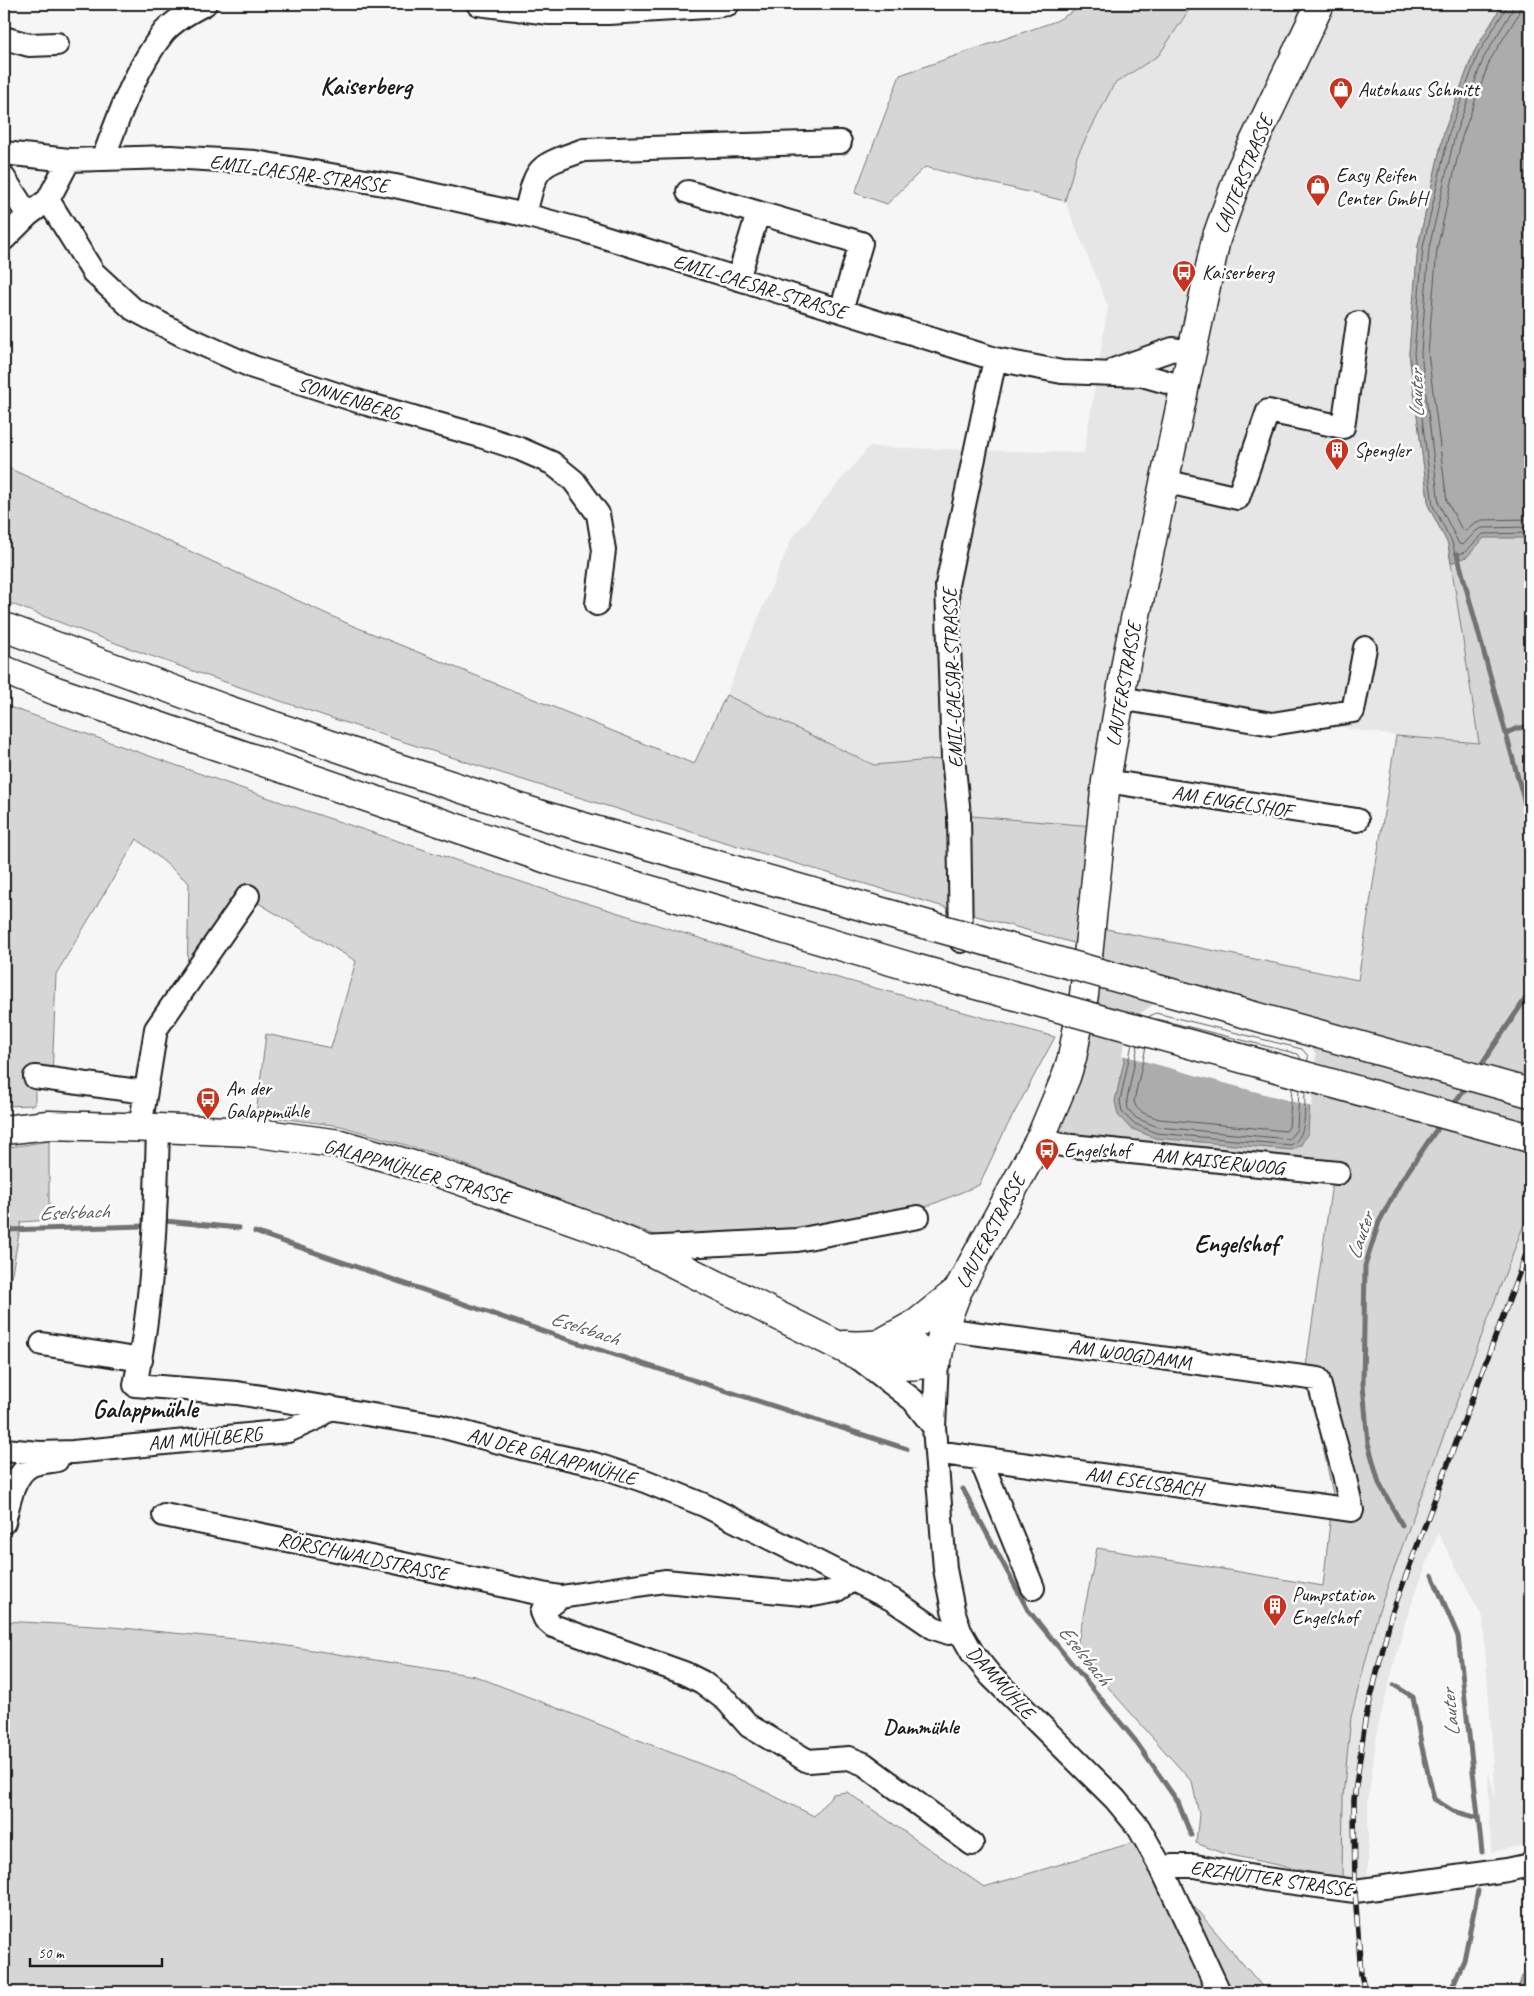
<svg xmlns="http://www.w3.org/2000/svg" width="1534" height="1996" viewBox="0 0 1534 1996" font-family="Caveat,sans-serif">
  <style>
    .built { fill: #e6e6e6 }
    .green { fill: #d6d6d6; stroke: #797979 }
    .water { fill: #acacac; stroke: #727272 }
    .pier { fill: #f6f6f6 }
    .lines { fill: none; stroke-linecap: round; stroke-linejoin: round }
    .shore { stroke: #565656; stroke-width: 1 }
    .stream { stroke: #727272; stroke-width: 5 }
    .minor-casing { stroke: #1c1c1c; stroke-width: 26 }
    .major-casing { stroke: #1c1c1c; stroke-width: 31 }
    .highway-casing { stroke: #1c1c1c; stroke-width: 31 }
    .minor { stroke: #fff; stroke-width: 22 }
    .major { stroke: #fff; stroke-width: 28 }
    .highway { stroke: #fff; stroke-width: 28 }
    .rail-casing { stroke: #1c1c1c; stroke-width: 5.5 }
    .rail { stroke: #fff; stroke-width: 4; stroke-dasharray: 11; stroke-linecap: butt }
    .highway-bridge-casing { stroke: #1c1c1c; stroke-width: 31; stroke-linecap: butt }
    .highway-bridge { stroke: #fff; stroke-width: 28 }
    .labels { text-anchor: middle; stroke-width: 5; stroke-linejoin: round; paint-order: stroke }
    .poi-label { font-size: 20px; fill: #1c1c1c; stroke: #fff; text-anchor: start }
    .street-label { font-size: 20px; fill: #1c1c1c; stroke: #fff }
    .water-label { font-size: 21px; font-style: italic; fill: #5d5d5d; stroke: #fff }
    .neighbourhood-label { font-size: 21px; font-weight: bold; fill: #1c1c1c; stroke: #fff }
    .district-label { font-size: 25px; font-weight: bold; fill: #1c1c1c; stroke: #fff }
  </style>
  <rect width="100%" height="100%" fill="#f6f6f6"/>
  <filter id="ink" filterUnits="userSpaceOnUse"><feTurbulence type="fractalNoise" baseFrequency=".02" numOctaves="2"/><feDisplacementMap in="SourceGraphic" scale="10" xChannelSelector="R" yChannelSelector="G"/><feConvolveMatrix kernelMatrix="1 2 1 2 8 2 1 2 1" color-interpolation-filters="sRGB"/></filter>
  <g filter="url(#ink)">
    <path class="built" d="M 1193,4 L 1503,4 L 1474,52 L 1444,132 L 1418,246 L 1409,353 L 1429,507 L 1448,544 L 1479,744 L 1396,736 L 1137,696 L 1114,827 L 959,815 L 953,758 L 874,765 L 726,695 L 792,538 L 869,447 L 1084,453 L 1108,306 L 1065,201 L 1077,156 L 1114,84 L 1159,55 Z
      M 1530,1208 L 1530,1275 L 1527,1283 L 1530,1284 L 1530,1844 L 1491,1852 L 1488,1770 L 1496,1800 L 1483,1618 L 1438,1533 L 1405,1622 L 1378,1726 L 1368,1801 L 1368,1877 L 1342,1879 L 1343,1796 L 1351,1717 L 1378,1613 L 1413,1517 Z"/>
    <path class="green" d="M 1086,4 L 1193,4 L 1159,55 L 1114,84 L 1077,156 L 1065,201 L 925,167 L 887,204 L 855,193 L 900,75 L 1056,21 Z
      M 1503,4 L 1530,4 L 1530,1208 L 1413,1517 L 1378,1613 L 1351,1717 L 1343,1796 L 1342,1879 L 1222,1853 L 1196,1843 L 1199,1814 L 1192,1782 L 1076,1651 L 1097,1548 L 1323,1586 L 1333,1494 L 1306,1366 L 1334,1169 L 1057,1137 L 1069,1107 L 1085,1050 L 1102,928 L 1358,980 L 1396,736 L 1479,743 L 1448,544 L 1429,507 L 1409,353 L 1418,246 L 1444,132 L 1474,52 Z
      M 4,466 L 351,625 L 694,764 L 726,695 L 874,765 L 953,758 L 959,815 L 1094,826 L 1081,945 C 893,894 706,837 520,779 C 346,724 173,667 4,601 Z
      M 4,705 L 295,807 L 564,896 L 754,955 L 1055,1037 L 1004,1132 L 979,1185 L 921,1209 L 796,1231 L 663,1238 L 433,1153 L 341,1126 L 256,1115 L 266,1034 L 331,1048 L 356,961 L 248,897 L 187,984 L 189,883 L 137,839 L 56,974 L 52,1079 L 35,1077 L 35,1105 L 4,1106 Z
      M 49,1141 L 49,1220 L 21,1222 L 6,1307 L 4,1307 L 4,1148 Z
      M 4,1621 L 112,1627 L 256,1641 L 475,1676 L 744,1781 L 814,1816 L 833,1794 L 847,1792 L 984,1887 L 1145,1839 L 1162,1869 L 1267,1992 L 4,1992 Z"/>
    <path class="water" d="M 1503,4 L 1530,4 L 1530,538 L 1484,538 L 1467,557 L 1451,563 L 1448,544 L 1429,507 L 1409,353 L 1418,246 L 1444,132 L 1474,52 Z
      M 1131,1029 L 1313,1054 L 1308,1133 L 1301,1145 L 1292,1150 L 1155,1138 L 1130,1128 L 1118,1115 L 1115,1101 Z
      M 1530,1966 L 1530,1992 L 1517,1992 L 1522,1976 Z"/>
    <path class="pier" d="M 1154,1004 L 1306,1042 L 1316,1054 L 1312,1107 L 1122,1055 L 1129,1027 L 1142,1012 Z"/>
    <g class="lines">
      <path class="shore" d="M 1507,4 L 1506,8 L 1478,54 L 1449,133 L 1423,247 L 1414,353 L 1433,506 L 1452,542 L 1455,554 L 1457,555 L 1465,552 L 1483,534 L 1530,533
        M 1513,4 L 1512,11 L 1484,57 L 1455,135 L 1429,248 L 1421,353 L 1439,504 L 1459,544 L 1463,545 L 1476,531 L 1482,528 L 1530,527
        M 1521,4 L 1518,15 L 1490,60 L 1462,137 L 1437,249 L 1428,353 L 1447,501 L 1462,530 L 1465,531 L 1474,523 L 1482,520 L 1530,519
        M 1148,1017 L 1156,1013 L 1302,1049 L 1308,1056 L 1308,1061
        M 1157,1019 L 1298,1054 L 1301,1059
        M 1132,1044 L 1120,1101 L 1122,1112 L 1133,1123 L 1156,1133 L 1291,1145 C 1308,1136 1304,1109 1305,1092
        M 1138,1045 L 1127,1100 L 1128,1109 L 1136,1118 L 1158,1127 L 1289,1139 L 1297,1129 L 1299,1090
        M 1146,1047 L 1134,1101 C 1136,1113 1149,1115 1159,1119 L 1286,1131 L 1289,1127 L 1292,1088"/>
      <path class="stream" d="M 1457,554 L 1530,822
        M 1506,733 L 1518,728 L 1530,727
        M 1477,1071 L 1530,992
        M 1451,1108 L 1468,1084
        M 165,1221 L 239,1228
        M 4,1230 L 145,1226
        M 255,1232 L 566,1339 L 907,1449
        M 963,1489 L 1028,1610 L 1134,1739 L 1178,1802 L 1191,1835
        M 1402,1525 L 1379,1483 L 1368,1443 L 1363,1385 L 1365,1266 L 1379,1222 L 1400,1183 L 1441,1123
        M 1432,1575 L 1458,1636 L 1482,1852
        M 1394,1685 L 1413,1697 L 1421,1743 L 1434,1799 L 1453,1811 L 1478,1818
        M 1450,1992 L 1464,1960 L 1478,1891"/>
      <g class="minor-casing">
        <path id="minor" d="M 478,4 L 549,13 L 608,13 L 707,7 L 728,4
          M 4,38 L 29,45 L 57,44
          M 4,153 L 69,160 L 170,157 L 255,162 L 395,186 L 525,215 L 585,231 L 995,359 L 1062,372 L 1142,375 L 1184,387
          M 103,159 C 119,116 135,69 164,32 C 174,21 191,11 205,4
          M 4,178 L 28,215
          M 688,192 L 861,243 L 841,311
          M 48,200 L 93,272 L 133,309 L 186,337 L 253,367 L 367,404 L 477,435 L 520,449 L 552,463 L 574,481 L 598,514 L 604,550 L 597,604
          M 525,215 C 537,165 535,167 584,150 L 840,142
          M 4,239 L 28,215 L 48,200 L 69,160
          M 738,279 L 758,213
          M 1116,369 L 1173,349 L 1192,352
          M 1164,481 L 1238,498 L 1268,411 L 1343,427 L 1358,323
          M 1120,698 L 1272,724 L 1353,711 L 1365,648
          M 1106,781 L 1357,820
          M 961,941 L 959,815 L 953,758 L 947,585 L 995,359
          M 35,1077 L 145,1092
          M 140,1128 L 156,1029 L 248,896
          M 158,1128 C 156,1214 153,1301 135,1385 L 237,1393 L 440,1426 L 521,1448 L 594,1464 L 645,1481 L 704,1505 L 893,1600 L 934,1628 L 949,1633 L 960,1631
          M 1040,1139 L 1062,1145 L 1338,1173
          M 643,1248 L 797,1240 L 918,1217
          M 42,1344 L 141,1360
          M 861,1360 L 913,1400 L 934,1427
          M 937,1361 L 934,1427 L 945,1569 L 953,1610 L 960,1631 L 973,1654 L 991,1676 L 1115,1799 L 1139,1828 L 1162,1869 L 1219,1992
          M 4,1450 L 40,1453 L 73,1452 L 288,1431 L 317,1418 L 330,1407
          M 936,1452 L 1352,1510 L 1344,1474 L 1318,1379 L 943,1329
          M 980,1458 L 1033,1588
          M 164,1515 L 385,1560 L 542,1594 L 561,1597 L 665,1581 L 813,1595 L 835,1591 L 852,1580
          M 4,1522 C 8,1506 13,1475 30,1466 C 37,1462 49,1462 57,1460
          M 561,1597 L 542,1612 L 545,1619 L 553,1626 L 684,1673 L 702,1682 L 727,1701 L 749,1726 L 808,1761 L 849,1758 L 864,1764 L 972,1844
          M 1162,1869 L 1172,1866 L 1195,1866 L 1265,1879 L 1355,1891 L 1507,1870 L 1530,1865"/>
      </g>
      <g class="major-casing">
        <path id="major" d="M 4,1130 L 48,1125 L 158,1128 L 250,1132 L 340,1144 L 433,1171 L 595,1228 L 643,1248 L 857,1355 C 886,1365 907,1370 937,1361
          M 881,1343 L 917,1323 L 957,1291
          M 844,1345 C 884,1349 902,1331 937,1361
          M 937,1361 L 943,1329 L 958,1290 L 1040,1139 L 1066,1077 L 1072,1058 L 1084,995 L 1106,781 L 1127,657 L 1216,239 L 1241,169 L 1320,4"/>
      </g>
      <g class="highway-casing">
        <path id="highway" d="M 4,627 L 225,709 L 386,764 L 545,816 L 928,925
          M 4,670 L 56,691 L 556,862 L 918,969"/>
      </g>
      <use href="#minor" class="minor"/>
      <use href="#major" class="major"/>
      <use href="#highway" class="highway"/>
      <g class="rail-casing">
        <path id="rail" d="M 1365,1992 L 1361,1974 L 1355,1891 L 1354,1800 L 1365,1721 L 1391,1616 L 1530,1244"/>
      </g>
      <use href="#rail" class="rail"/>
      <g class="highway-bridge-casing">
        <path id="highway-bridge" d="M 928,925 L 1530,1093
          M 918,969 L 1530,1138"/>
      </g>
      <use href="#highway-bridge" class="highway-bridge"/>
    </g>
  </g>
  <defs>
    <g id="shop-pin" transform="scale(1.25)"><path d="M0 17L-7.5 6A9.5 9.5 0 1 1 7.5 6Z" fill="#c8321e" stroke="#fff"/><path d="M-5-2.5h2.3a2.7 3.5 0 0 1 5.4 0H5L5.5 6h-11ZM-1.5-2.5h3a1.5 2.3 0 0 0-3 0Z" fill="#fff"/></g>
    <g id="bus-pin" transform="scale(1.25)"><path d="M0 17L-7.5 6A9.5 9.5 0 1 1 7.5 6Z" fill="#c8321e" stroke="#fff"/><path d="M-5-6H5V4H4V6H2V4H-2V6H-4V4H-5ZM-3.5-4V0h7V-4ZM-3.5 1.2v1.5H-2V1.2ZM2 1.2v1.5H3.5V1.2Z" fill="#fff"/></g>
    <g id="building-pin" transform="scale(1.25)"><path d="M0 17L-7.5 6A9.5 9.5 0 1 1 7.5 6Z" fill="#c8321e" stroke="#fff"/><path d="M-4-6H4V6H1V3H-1V6H-4ZM-2.5-4.3h1.7v1.8h-1.7ZM.8-4.3h1.7v1.8H.8ZM-2.5-1h1.7V.8h-1.7ZM.8-1h1.7V.8H.8Z" fill="#fff"/></g>
  </defs>
  <g fill-rule="evenodd">
    <use href="#shop-pin" x="1341" y="89"/>
    <use href="#shop-pin" x="1318" y="186"/>
    <use href="#bus-pin" x="1184" y="272"/>
    <use href="#building-pin" x="1337" y="450"/>
    <use href="#bus-pin" x="208" y="1099"/>
    <use href="#bus-pin" x="1047" y="1150"/>
    <use href="#building-pin" x="1275" y="1606"/>
  </g>
  <g class="labels">
    <g class="poi-label">
      <text x="1358" y="96">Autohaus Schmitt</text>
      <text x="1336" y="182">Easy Reifen<tspan x="1336" dy="23">Center GmbH</tspan></text>
      <text x="1202" y="279">Kaiserberg</text>
      <text x="1354" y="457">Spengler</text>
      <text x="226" y="1095">An der<tspan x="226" dy="23">Galappmühle</tspan></text>
      <text x="1064" y="1157">Engelshof</text>
      <text x="1292" y="1601">Pumpstation<tspan x="1292" dy="23">Engelshof</tspan></text>
    </g>
    <g class="street-label">
      <text transform="translate(299 173) rotate(8)" y="7">EMIL-CAESAR-STRASSE</text>
      <text transform="translate(1243 174) rotate(-68)" y="7">LAUTERSTRASSE</text>
      <text transform="translate(760 286) rotate(17)" y="7">EMIL-CAESAR-STRASSE</text>
      <text transform="translate(349 398) rotate(17)" y="7">SONNENBERG</text>
      <text transform="translate(952 678) rotate(-92)" y="7">EMIL-CAESAR-STRASSE</text>
      <text transform="translate(1123 684) rotate(-80)" y="7">LAUTERSTRASSE</text>
      <text transform="translate(1232 801) rotate(9)" y="7">AM ENGELSHOF</text>
      <text transform="translate(1218 1161) rotate(6)" y="7">AM KAISERWOOG</text>
      <text transform="translate(417 1171) rotate(16)" y="7">GALAPPMÜHLER STRASSE</text>
      <text transform="translate(990 1231) rotate(-62)" y="7">LAUTERSTRASSE</text>
      <text transform="translate(1130 1354) rotate(8)" y="7">AM WOOGDAMM</text>
      <text transform="translate(205 1438) rotate(-5)" y="7">AM MÜHLBERG</text>
      <text transform="translate(552 1456) rotate(15)" y="7">AN DER GALAPPMÜHLE</text>
      <text transform="translate(1144 1481) rotate(8)" y="7">AM ESELSBACH</text>
      <text transform="translate(363 1556) rotate(12)" y="7">RÖRSCHWALDSTRASSE</text>
      <text transform="translate(1001 1682) rotate(48)" y="7">DAMMÜHLE</text>
      <text transform="translate(1272 1878) rotate(8)" y="7">ERZHÜTTER STRASSE</text>
    </g>
    <g class="water-label">
      <text transform="translate(1416 394) rotate(-91)" y="7">Lauter</text>
      <text transform="translate(74 1212) rotate(-2)" y="7">Eselsbach</text>
      <text transform="translate(1360 1236) rotate(-71)" y="7">Lauter</text>
      <text transform="translate(585 1328) rotate(18)" y="7">Eselsbach</text>
      <text transform="translate(1085 1655) rotate(51)" y="7">Eselsbach</text>
      <text transform="translate(1450 1713) rotate(-96)" y="7">Lauter</text>
    </g>
    <g class="neighbourhood-label">
      <text x="921" y="1734">Dammühle</text>
    </g>
    <g class="district-label">
      <text x="366" y="94">Kaiserberg</text>
      <text x="1236" y="1252">Engelshof</text>
      <text x="145" y="1417">Galappmühle</text>
    </g>
  </g>
  <rect width="1534" height="1996" fill="none" stroke="#fff" stroke-width="20"/>
  <rect x="10" y="10" width="1514" height="1976" fill="none" stroke="#1c1c1c" stroke-width="2" filter="url(#ink)"/>
  <path d="M30 1958v8h132v-8" fill="none" stroke="#1c1c1c" stroke-width="2.5"/>
  <text x="38" y="1958" font-size="15" fill="#1c1c1c" stroke="#ffffff" stroke-width="4" paint-order="stroke">50 m</text>
</svg>
